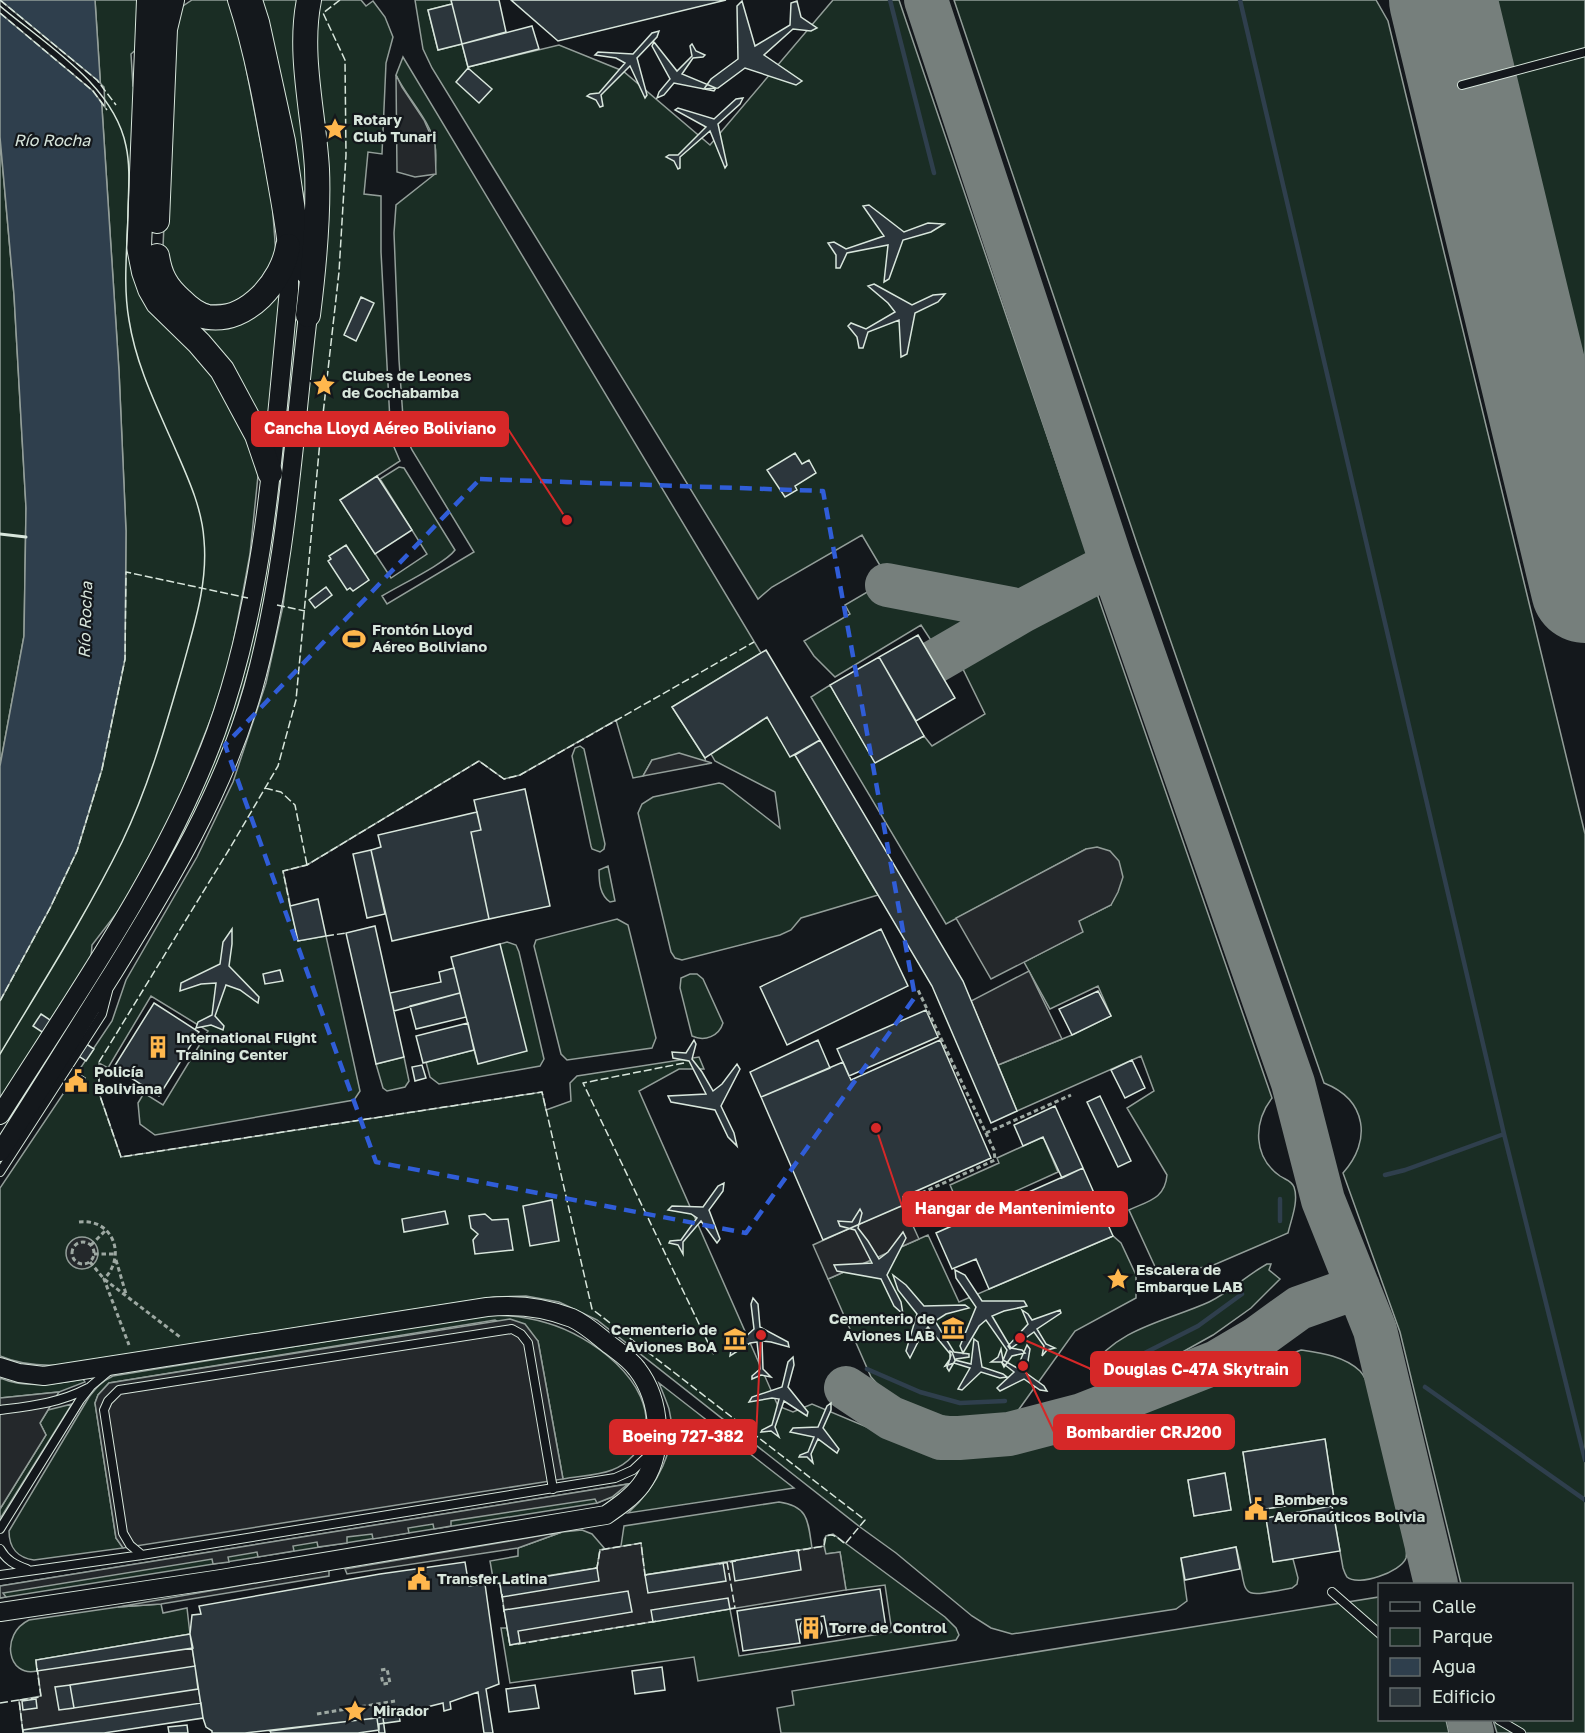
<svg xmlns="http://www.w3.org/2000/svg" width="1585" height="1733" viewBox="0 0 1585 1733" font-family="'Golos Text',sans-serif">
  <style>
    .green { fill: #1a2d24; stroke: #939e99; stroke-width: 1.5; fill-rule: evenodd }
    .parking { fill: #24282b; stroke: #939e99; stroke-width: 1.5 }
    .water { fill: #2f3f4d; stroke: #939e99; stroke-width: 1.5 }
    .pier { fill: #14181c; stroke: #939e99; stroke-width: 1.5 }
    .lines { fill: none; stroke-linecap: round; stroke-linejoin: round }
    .stream { stroke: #2f3f4d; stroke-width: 4.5 }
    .taxiway { stroke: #767f7c; stroke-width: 44 }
    .runway { stroke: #767f7c; stroke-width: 108 }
    .building { fill: #2c363c; stroke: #d8e6dc; stroke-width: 1.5 }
    .service-casing { stroke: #d8e6dc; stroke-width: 10 }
    .tertiary-casing { stroke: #d8e6dc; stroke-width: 20 }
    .trunk-casing { stroke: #d8e6dc; stroke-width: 26 }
    .path { stroke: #9da8a2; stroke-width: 3; stroke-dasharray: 4.5 3; stroke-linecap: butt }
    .service { stroke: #14181c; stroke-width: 8 }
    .tertiary { stroke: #14181c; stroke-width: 18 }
    .trunk { stroke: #14181c; stroke-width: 24 }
    .tram { stroke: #d8e6dc; stroke-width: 1.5 }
    .fence { stroke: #d8e6dc; stroke-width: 1.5; stroke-dasharray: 8 3; stroke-linecap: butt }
    .wall { stroke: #d8e6dc; stroke-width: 3 }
    .marked { fill: none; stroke: #305dd8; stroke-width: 4.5; stroke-dasharray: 12 8; stroke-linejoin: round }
    .labels { text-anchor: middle; stroke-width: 4.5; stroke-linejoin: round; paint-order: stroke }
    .poi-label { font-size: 15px; font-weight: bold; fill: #d8e6dc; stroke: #14181c; text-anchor: start }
    .water-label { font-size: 16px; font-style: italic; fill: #d8e6dc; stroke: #14181c }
    .leader { fill: none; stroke: #d62828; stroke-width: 2 }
    .callout-dot { fill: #d62828; stroke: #14181c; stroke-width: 2 }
    .callout { fill: #d62828; stroke: #d62828; stroke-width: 2 }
    .callout-label { font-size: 16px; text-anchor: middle; font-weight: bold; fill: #fff }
  </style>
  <rect width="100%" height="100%" fill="#14181c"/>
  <path class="green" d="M 95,0 L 142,0 L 140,46 L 131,54 L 133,86 L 140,90 L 135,242 L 214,378 L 234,406 L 259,466 L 250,554 L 242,597 L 229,665 L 212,716 L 174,811 L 122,906 L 92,945 L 91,957 L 0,1099 L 0,1001 L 50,908 L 77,851 L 102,769 L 125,659 L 126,531 L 119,371 Z
    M 192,0 L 229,0 L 240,37 L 272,201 L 276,255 L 253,291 L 230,304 L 210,305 L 196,300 L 170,273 L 163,247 L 173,23 L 177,10 Z
    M 260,0 L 304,0 L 310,241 L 303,194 L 267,15 Z
    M 315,0 L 361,0 L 366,6 L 373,1 L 385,17 L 393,37 L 386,63 L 382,154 L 368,152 L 364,194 L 381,196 L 381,252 L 391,440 L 400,461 L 340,500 L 391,578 L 427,554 L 380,479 L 399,467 L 404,468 L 455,550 C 446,563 398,586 382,596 L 387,604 L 474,552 L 412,450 L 404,432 L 399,360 L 394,233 L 396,205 L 435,174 C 435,165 437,154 435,146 C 431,121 407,98 396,75 L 403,57 L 761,653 L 672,707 L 705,758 L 706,764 L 652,760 L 643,776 L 633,778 L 616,720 L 520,775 L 504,779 L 479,761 L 307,865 L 283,871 L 298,941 L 326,936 L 360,1091 L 354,1100 L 155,1135 L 140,1124 L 138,1103 L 144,1093 L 163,1105 L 208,1031 L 151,996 L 108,1068 L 99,1063 L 99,1093 L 121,1157 L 542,1092 L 546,1110 L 571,1101 L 570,1083 L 577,1076 L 699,1057 L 704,1069 L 679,1069 L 639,1091 L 778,1406 L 793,1412 L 812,1404 L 924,1451 L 993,1455 L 1060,1442 L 1301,1350 C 1321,1353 1344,1356 1360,1371 C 1379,1391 1399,1511 1406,1543 C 1406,1547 1407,1554 1406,1558 C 1401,1572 1358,1587 1347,1577 C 1345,1574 1344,1571 1343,1568 L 1332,1506 L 1266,1518 L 1273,1562 L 1293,1559 L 1298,1578 L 1297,1584 L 1292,1588 C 1233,1599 1250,1597 1236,1547 L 1181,1558 L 1187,1601 L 1176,1609 L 1012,1634 L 991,1628 L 972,1616 L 896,1553 L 860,1527 L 597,1320 L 559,1302 L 526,1296 L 494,1297 L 58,1365 C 37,1366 19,1364 0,1356 L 0,1188 L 112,1021 L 126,980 L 197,857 L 233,782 L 266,683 L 283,606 L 290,548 L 316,82 ZM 1325,1439 L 1334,1498 L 1252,1511 L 1243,1452 ZM 1225,1474 L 1231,1510 L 1194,1516 L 1188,1480 Z
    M 415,0 L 451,0 L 452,4 L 428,10 L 438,50 L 462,44 L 468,67 L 559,45 L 623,71 L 710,145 L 833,0 L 899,0 L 1091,565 L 1025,599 L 888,579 L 862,535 L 772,587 L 758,599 L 432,68 L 423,49 Z
    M 954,0 L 1376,0 L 1388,21 L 1585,834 L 1585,1733 L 1497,1733 L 1493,1720 L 1572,1720 L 1572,1584 L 1461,1584 L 1400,1332 L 1343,1173 C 1372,1141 1367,1100 1324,1083 L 1137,544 Z
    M 1494,0 L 1585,0 L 1585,384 L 1505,48 Z
    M 0,137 L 14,295 L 26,508 L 24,636 L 0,766 Z
    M 298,275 L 300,319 L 279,509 L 269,575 L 255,648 L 228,739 L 201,806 L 120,949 L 114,946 L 224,728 Z
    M 281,290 L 275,358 L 266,435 L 201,330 L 222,329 Z
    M 874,588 L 886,590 L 982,623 L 936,648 L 921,625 L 835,677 L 814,656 L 804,641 L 850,614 L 845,605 Z
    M 1095,588 L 1272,1098 C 1253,1123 1253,1157 1280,1176 C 1286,1180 1292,1181 1294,1187 C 1299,1201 1291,1220 1288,1233 L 1209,1267 L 1157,1271 L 1129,1210 C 1148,1201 1165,1199 1167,1175 L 1127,1108 L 1154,1091 L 1141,1056 L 1017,1111 L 998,1065 L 1072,1035 L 1111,1016 L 1098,986 L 1050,1009 L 1024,962 L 1082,932 L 1078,921 L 1111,905 L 1086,849 L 946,924 L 811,697 L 830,685 L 875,762 L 924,736 L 932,746 L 985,714 L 960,663 Z
    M 767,717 L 791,756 L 795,755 L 878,895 L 801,918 L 791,930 L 780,935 L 682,960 L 675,958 L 671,952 L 638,813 L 642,804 L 653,797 L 719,783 L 723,784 L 780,828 L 775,792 L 715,761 L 711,754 Z
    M 580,746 L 584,749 L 605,844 L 604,849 L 600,852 L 592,849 L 591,846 L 572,756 L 575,748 Z
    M 608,866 L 615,901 L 610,902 C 600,895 599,883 599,870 Z
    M 617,919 L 628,925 L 656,1038 L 652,1048 L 567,1060 L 561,1054 L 534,946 L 536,940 Z
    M 507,942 L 516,945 L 519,952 L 544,1059 L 540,1066 L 439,1084 L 430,1077 L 426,1062 L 474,1050 L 478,1064 L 500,944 Z
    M 690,974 L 697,974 L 703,979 L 723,1023 C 719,1036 705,1042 692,1036 L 680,988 L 681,978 Z
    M 404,1057 L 409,1081 L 405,1087 L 387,1091 L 383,1088 L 376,1064 Z
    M 1043,1137 L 1058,1172 L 963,1215 L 950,1185 L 999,1163 L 997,1158 Z
    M 928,1235 L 959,1302 L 1113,1236 L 1121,1243 L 1136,1275 L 1136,1298 L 1075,1331 L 1017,1412 L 989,1420 L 941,1416 L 892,1400 L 871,1377 L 828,1279 Z
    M 1267,1264 L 1271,1264 L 1269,1270 L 1280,1279 L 1251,1308 L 1213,1335 L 1170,1359 L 1104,1377 L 1090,1369 C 1117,1328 1167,1321 1209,1302 C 1230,1292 1247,1275 1267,1264 Z
    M 488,1315 C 508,1315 528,1317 547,1323 C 590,1335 656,1382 645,1434 C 641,1450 628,1464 612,1470 C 597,1476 578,1476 563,1479 L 538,1341 L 495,1320 L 109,1383 L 98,1395 L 95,1403 L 116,1538 L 123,1548 L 34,1560 C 18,1558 9,1548 9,1531 L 89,1397 C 96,1388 102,1381 113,1376 Z
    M 0,1378 C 25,1389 57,1384 83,1379 L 85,1382 L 59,1392 L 0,1398 Z
    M 659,1383 L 794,1488 L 628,1513 C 656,1488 679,1448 669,1409 C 666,1400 662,1391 659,1383 Z
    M 72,1404 L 0,1519 L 0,1509 L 46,1435 L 40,1423 L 48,1410 Z
    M 628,1484 L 612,1497 L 597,1503 L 0,1598 L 0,1586 Z
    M 779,1502 C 809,1506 808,1522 812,1548 L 645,1575 L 621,1546 L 624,1526 Z
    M 582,1530 L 592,1534 L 605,1549 L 600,1550 L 597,1568 L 494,1584 L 490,1561 L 518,1556 L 518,1548 L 562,1532 Z
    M 833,1534 L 945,1617 L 956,1628 L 959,1635 L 956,1640 L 698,1681 L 694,1657 L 510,1683 L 501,1628 L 507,1628 L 510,1645 L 730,1609 L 739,1656 L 892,1632 L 885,1585 L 846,1590 L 840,1552 L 825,1554 L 824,1540 L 826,1536 Z
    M 1379,1597 L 1380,1720 L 1446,1720 L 1449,1733 L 781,1733 L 777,1708 L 794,1705 L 792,1691 Z
    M 161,1604 L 163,1613 L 187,1608 L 190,1634 L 36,1660 L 37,1671 C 7,1678 0,1634 29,1620 L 118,1607 Z"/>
  <path class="parking" d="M 396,75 L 402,87 L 424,120 L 435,145 L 436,174 L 415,177 L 397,172 Z
    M 679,753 L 712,763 L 643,776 L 652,760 Z
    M 1097,847 L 1110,851 L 1119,861 L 1123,877 L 1118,892 L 1111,905 L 1079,921 L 1083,932 L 991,979 L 956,918 L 1086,849 Z
    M 1029,971 L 1062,1039 L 998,1065 L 971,1001 Z
    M 903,1204 L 919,1239 L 828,1279 L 813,1245 Z
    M66 1253a16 16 0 1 1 32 0a16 16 0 1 1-32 0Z
    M 510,1319 L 525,1324 L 538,1341 L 563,1479 L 123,1548 L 116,1538 L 95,1403 L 98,1395 L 109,1383 Z
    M 59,1392 L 40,1423 L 46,1435 L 0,1509 L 0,1398 Z
    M 628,1484 L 612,1497 L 597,1503 L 595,1499 L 451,1521 L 451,1526 L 434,1529 L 433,1524 L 408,1528 L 409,1533 L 373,1539 L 372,1534 L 347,1537 L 347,1543 L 318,1547 L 317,1542 L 293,1546 L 294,1551 L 258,1557 L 257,1552 L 228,1557 L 229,1562 L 213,1564 L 212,1559 L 3,1593 L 6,1597 L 0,1598 L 0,1586 Z
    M 562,1532 L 518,1548 L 347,1574 L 345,1569 Z
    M 641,1543 L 645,1575 L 824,1546 L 826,1554 L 840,1552 L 846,1590 L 510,1645 L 500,1584 L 597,1568 L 600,1550 Z
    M 329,1570 L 329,1576 L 161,1604 L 118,1607 Z
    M 190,1634 L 203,1718 L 23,1733 L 19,1700 L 41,1696 L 36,1660 Z"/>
  <path class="water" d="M 0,0 L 95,0 L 119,371 L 126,531 L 125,659 L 102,769 L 77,851 L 50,908 L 0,1001 L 0,766 L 24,636 L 26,508 L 14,295 L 0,137 Z"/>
  <path class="pier" d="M 0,0 L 97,80 L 104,87 L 105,107 L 93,91 L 0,13 Z"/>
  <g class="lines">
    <path class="stream" d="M 890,0 L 934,173
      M 1240,0 L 1504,1134 L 1585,1460
      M 1385,1175 L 1405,1170 L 1504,1134
      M 1280,1221 L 1280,1199
      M 1123,1364 L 1198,1326 L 1242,1294
      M 867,1369 L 920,1392 L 960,1403 L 1005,1401
      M 1425,1387 L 1585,1500"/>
    <path class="taxiway" d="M 926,0 L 1112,564 L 1293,1083 L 1323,1200 L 1375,1330 L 1436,1584
      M 1428,0 L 1448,22
      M 1579,562 L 1585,560
      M 887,585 L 1022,611
      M 934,662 L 1022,611 L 1112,564
      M 846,1388 L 891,1418 L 941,1438 L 959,1438 L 1009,1434 L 1082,1415 L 1217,1362 L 1256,1339 L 1299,1308 L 1358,1287
      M 1469,1720 L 1472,1733"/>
    <path class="runway" d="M 1443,0 L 1585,589"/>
  </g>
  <path class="building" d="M 451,0 L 499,0 L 506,32 L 462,44 Z
    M 511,0 L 726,0 L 558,41 Z
    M 742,1 L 755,46 L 790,25 L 791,3 L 797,1 L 801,17 L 817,28 L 811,31 L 793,29 L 764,55 L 802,81 L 796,85 L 745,68 L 718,88 L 704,89 L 711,79 L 738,59 L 737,6 Z
    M 452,4 L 462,44 L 438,50 L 428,10 Z
    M 532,26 L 539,49 L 468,67 L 462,44 Z
    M 659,31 L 657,37 L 637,58 L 647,95 L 645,98 L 630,66 L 601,95 L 603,106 L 600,107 L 596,100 L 587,96 L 590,94 L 599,93 L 625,63 L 616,58 L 595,55 L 598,52 L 633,54 L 652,33 Z
    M 654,42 L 677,71 L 692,56 L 690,46 L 692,44 L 696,51 L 705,55 L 703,57 L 693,58 L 682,74 L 716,88 L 714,91 L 674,83 L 664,95 L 657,98 L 659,92 L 670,79 L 652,46 Z
    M 468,68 L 492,89 L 479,103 L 456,82 Z
    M 743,98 L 740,104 L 718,124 L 727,165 L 725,168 L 710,131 L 680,157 L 680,168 L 678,169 L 674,161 L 666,157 L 669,155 L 678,155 L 706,127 L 675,110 L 678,108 L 714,119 L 736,99 Z
    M 869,205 L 904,232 L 928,223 L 944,224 L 931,232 L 903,240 L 889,279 L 884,282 L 888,245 L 847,253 L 840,268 L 836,268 L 836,255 L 828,243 L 834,242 L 846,249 L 884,236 L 863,206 Z
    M 874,284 L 912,305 L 933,295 L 945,294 L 938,302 L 915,313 L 907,354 L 901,357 L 899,320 L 868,332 L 863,348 L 859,348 L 857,337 L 848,326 L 851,323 L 866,329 L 895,312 L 888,303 L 868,286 Z
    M 361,297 L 374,303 L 356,341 L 344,335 Z
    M 795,453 L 802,464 L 809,460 L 816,473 L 795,486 L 797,490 L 785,497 L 767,470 Z
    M 377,476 L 412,530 L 375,554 L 340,500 Z
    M 346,545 L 369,580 L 353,591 L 350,588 L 347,590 L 328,561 L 331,559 L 329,556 Z
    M 326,587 L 332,595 L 315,608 L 309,600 Z
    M 918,635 L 955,698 L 916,721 L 879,657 Z
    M 766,650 L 820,740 L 790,757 L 767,717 L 705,758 L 672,707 Z
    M 879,657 L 924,736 L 875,763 L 830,685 Z
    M 820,740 L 963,981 L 1017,1111 L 991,1123 L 932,986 L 795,755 Z
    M 525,789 L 550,906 L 489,919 L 471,832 L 481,830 L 474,800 Z
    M 477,812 L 481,830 L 471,832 L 489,919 L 392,941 L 371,850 L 381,847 L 378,835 Z
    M 371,850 L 385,914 L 367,918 L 353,854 Z
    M 318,899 L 326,936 L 298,941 L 290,906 Z
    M 375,926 L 404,1057 L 376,1064 L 346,933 Z
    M 232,929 L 232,944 L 229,966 L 259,997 L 258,1003 L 240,990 L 226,985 L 215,1016 L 224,1026 L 223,1030 L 211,1025 L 196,1028 L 198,1022 L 212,1015 L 216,983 L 201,984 L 180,991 L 181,983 L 220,964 L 223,942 Z
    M 881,929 L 908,986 L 787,1045 L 760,987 Z
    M 500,944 L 527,1051 L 478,1064 L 451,957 Z
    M 454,968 L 460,993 L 394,1011 L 390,993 L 441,982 L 439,972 Z
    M 280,970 L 283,981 L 265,984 L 263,974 Z
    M 1098,991 L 1111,1016 L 1072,1035 L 1059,1009 Z
    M 460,993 L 466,1017 L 416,1029 L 410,1006 Z
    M 154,1003 L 199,1032 L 159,1096 L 114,1067 Z
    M 926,1010 L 938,1037 L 849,1076 L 837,1049 Z
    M 41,1014 L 94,1049 L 86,1061 L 33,1026 Z
    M 468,1023 L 474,1050 L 423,1063 L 416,1036 Z
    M 694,1040 L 696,1044 L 692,1059 L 702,1072 L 713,1091 L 722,1084 L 737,1064 L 740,1069 L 721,1106 L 734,1133 L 737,1146 L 728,1137 L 715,1110 L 671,1102 L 668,1096 L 706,1094 L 689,1061 L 673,1058 L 672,1052 L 686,1053 Z
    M 818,1040 L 830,1068 L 761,1097 L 750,1072 Z
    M 940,1040 L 991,1158 L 903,1197 L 906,1204 L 823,1240 L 761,1097 L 843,1062 L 851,1080 Z
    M 1132,1060 L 1145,1088 L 1125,1098 L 1111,1070 Z
    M 422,1065 L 426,1078 L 415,1081 L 412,1067 Z
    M 76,1072 L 85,1078 L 77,1091 L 68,1085 Z
    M 1100,1096 L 1131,1161 L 1118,1167 L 1087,1102 Z
    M 1055,1106 L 1083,1168 L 1062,1178 L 1043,1137 L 1023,1146 L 1014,1125 Z
    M 1083,1168 L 1113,1236 L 989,1289 L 976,1259 L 952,1269 L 936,1233 Z
    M 724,1183 L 723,1191 L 709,1210 L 720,1239 L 717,1243 L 701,1221 L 683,1242 L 683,1254 L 678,1245 L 669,1243 L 670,1241 L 681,1240 L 697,1218 L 691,1214 L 668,1210 L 672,1206 L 703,1207 L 718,1186 Z
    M 552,1200 L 559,1241 L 530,1246 L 523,1206 Z
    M 860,1209 L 862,1213 L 858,1228 L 868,1241 L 879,1259 L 888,1252 L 903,1232 L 906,1238 L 887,1275 L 901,1302 L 903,1314 L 894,1306 L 881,1279 L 837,1271 L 834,1265 L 872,1263 L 855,1230 L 840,1226 L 838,1221 L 852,1222 Z
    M 445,1211 L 448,1224 L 404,1232 L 402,1219 Z
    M 485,1214 L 492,1220 L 508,1219 L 513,1250 L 475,1254 L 473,1240 L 478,1234 L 471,1228 L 469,1216 Z
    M 955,1270 L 965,1275 L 982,1301 L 1024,1301 L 1027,1306 L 1004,1311 L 992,1316 L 1011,1348 L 1022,1350 L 1025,1353 L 1012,1356 L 1004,1367 L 1002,1363 L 1007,1350 L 986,1320 L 979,1326 L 963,1353 L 960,1346 L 976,1307 L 956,1278 Z
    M 893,1275 L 906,1285 L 924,1306 L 965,1305 L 969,1308 L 946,1314 L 935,1321 L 954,1352 L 969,1354 L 969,1357 L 956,1359 L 949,1371 L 947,1368 L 951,1355 L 928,1327 L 922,1334 L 910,1358 L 906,1351 L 917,1314 L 898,1290 Z
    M 753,1298 L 758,1304 L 760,1327 L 788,1342 L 789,1347 L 771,1342 L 762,1341 L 763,1369 L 771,1377 L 761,1375 L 752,1379 L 752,1376 L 760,1369 L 757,1342 L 750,1343 L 730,1356 L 731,1350 L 754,1329 L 751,1304 Z
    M 1022,1310 L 1028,1314 L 1032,1320 L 1060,1310 L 1061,1313 L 1037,1329 L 1046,1344 L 1055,1348 L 1047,1350 L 1042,1356 L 1044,1346 L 1034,1332 L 1010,1349 L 1008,1346 L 1028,1324 Z
    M 974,1339 L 978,1342 L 982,1367 L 1003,1374 L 1007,1377 L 1000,1378 L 981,1372 L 962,1390 L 958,1389 L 970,1368 L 954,1363 L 945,1366 L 950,1359 L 950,1351 L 952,1352 L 955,1360 L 971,1364 Z
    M 1027,1345 L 1030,1349 L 1026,1373 L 1044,1386 L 1047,1391 L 1040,1390 L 1024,1379 L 1000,1391 L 997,1388 L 1014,1372 L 1001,1362 L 991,1362 L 998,1357 L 1001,1349 L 1003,1360 L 1017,1368 Z
    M 793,1357 L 794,1365 L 788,1387 L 808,1412 L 807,1416 L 784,1401 L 775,1427 L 779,1437 L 771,1431 L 761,1432 L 762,1430 L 772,1425 L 779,1399 L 772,1398 L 749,1402 L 752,1397 L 782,1387 L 788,1362 Z
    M 831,1403 L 831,1410 L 823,1428 L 839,1449 L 837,1453 L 818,1439 L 811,1454 L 813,1463 L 807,1457 L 799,1457 L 800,1455 L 808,1452 L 814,1437 L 790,1432 L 793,1428 L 818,1427 L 827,1406 Z
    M 1325,1439 L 1334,1499 L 1252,1511 L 1243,1452 Z
    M 1225,1473 L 1231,1510 L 1194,1516 L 1188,1480 Z
    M 1332,1506 L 1340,1551 L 1273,1562 L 1266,1518 Z
    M 1236,1547 L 1240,1569 L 1185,1580 L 1181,1558 Z
    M 798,1550 L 801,1570 L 735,1581 L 732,1561 Z
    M 465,1562 L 469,1586 L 485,1584 L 499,1684 L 486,1689 L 493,1733 L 484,1733 L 478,1692 L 450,1702 L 451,1709 L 444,1711 L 443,1703 L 383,1718 L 385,1733 L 379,1733 L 377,1718 L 245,1733 L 212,1733 L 212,1731 L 206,1727 L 203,1718 L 190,1634 L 192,1615 L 201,1614 L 199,1606 L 380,1574 Z
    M 723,1563 L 726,1581 L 648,1593 L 645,1575 Z
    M 597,1568 L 599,1581 L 502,1597 L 500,1584 Z
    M 880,1589 L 886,1628 L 828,1637 L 824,1616 L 796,1620 L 800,1643 L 743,1651 L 737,1611 Z
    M 628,1591 L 632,1612 L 518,1631 L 520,1643 L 510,1645 L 504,1610 Z
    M 728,1598 L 730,1609 L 653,1622 L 651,1610 Z
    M800 1628a11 11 0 1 1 22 0a11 11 0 1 1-22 0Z
    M 190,1634 L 193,1648 L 37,1671 L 36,1660 Z
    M 195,1666 L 198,1689 L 74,1708 L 70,1685 Z
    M 662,1667 L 665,1690 L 635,1694 L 632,1671 Z
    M 70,1685 L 74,1708 L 59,1710 L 55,1687 Z
    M 535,1685 L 539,1708 L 509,1712 L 506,1689 Z
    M 36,1699 L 37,1708 L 23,1710 L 22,1701 Z
    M 201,1703 L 203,1718 L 104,1733 L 23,1733 L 23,1730 Z
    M 399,1715 L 400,1721 L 379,1724 L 379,1730 L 358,1733 L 271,1733 L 270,1731 Z
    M 187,1725 L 188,1733 L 169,1733 L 168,1727 Z"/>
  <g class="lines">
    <g class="service-casing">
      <path id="service" d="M 1462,85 L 1585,52
        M 0,1172 L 102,1014 L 108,991
        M 0,1410 C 31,1406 60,1403 88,1388
        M 0,1529 L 80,1400 L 91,1386 L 110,1370
        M 0,1549 C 6,1560 15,1565 27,1569
        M 142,1555 L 130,1545 L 123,1533 L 104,1410 L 108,1401 L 119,1390 L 512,1329 L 521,1334 L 528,1343 L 553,1489
        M 0,1575 L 142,1555 L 615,1478 L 633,1470 L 649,1455
        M 1332,1592 L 1380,1634
        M 1499,1720 L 1521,1733"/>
    </g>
    <g class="tertiary-casing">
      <path id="tertiary" d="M 253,0 L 260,22 L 286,141 L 305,274
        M 0,1115 C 77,993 166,868 216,732 C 267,591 274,438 289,290 C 290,250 282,211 275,171 C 265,114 255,55 237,0
        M 0,1152 C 39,1092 76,1031 114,971 C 169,882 224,791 253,689 C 287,567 293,441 308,315 L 307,304
        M 0,1367 L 19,1373 L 44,1376 L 487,1307 C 517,1304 544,1307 572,1318 C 585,1324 595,1333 606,1342 C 616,1350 629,1358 637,1369 C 661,1400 665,1453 641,1485 C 632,1497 619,1506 606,1515 L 221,1579 L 0,1612"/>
    </g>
    <g class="trunk-casing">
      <path id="trunk" d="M 149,0 L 139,247 L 144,272 L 150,289 L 158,303 L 199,343 L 222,370 L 257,435 L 270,473
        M 157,221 L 165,29 L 172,0
        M 157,256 C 160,275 166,287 181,300 C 189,308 197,315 208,317 C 247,323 283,281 288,246
        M 308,315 C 314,267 319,217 317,169 C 314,115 298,54 309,0"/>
    </g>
    <path class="path" d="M 986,1133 L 1071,1095
      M 908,1199 L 995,1160 L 994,1150 L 918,990
      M 79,1222 C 113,1218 127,1256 104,1279 L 129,1345
      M72 1253a11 11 0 1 1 22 0a11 11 0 1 1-22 0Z
      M 91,1245 L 106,1230
      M 94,1254 L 116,1254
      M 116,1260 L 126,1294
      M 90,1262 L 104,1279 L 180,1337
      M 381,1670 L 387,1669 L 390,1683 L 383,1684 L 381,1674
      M 317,1714 L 395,1701"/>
    <use href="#service" class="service"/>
    <use href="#tertiary" class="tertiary"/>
    <use href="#trunk" class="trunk"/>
    <path class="tram" d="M 0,6 C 45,44 114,85 126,146 C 131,169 128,193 128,216 C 127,250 123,286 129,320 C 136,365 156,405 174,446 C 187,476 202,507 204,540 C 208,584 194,625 183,666 C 166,725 149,786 122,842 C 86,915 42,984 0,1054"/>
    <path class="fence" d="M 0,0 L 97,80 L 116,105
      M 340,0 L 323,13 L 345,60 L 346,155 L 339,272 L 320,441 L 296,700 L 278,766 L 230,848 L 99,1062 L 99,1093 L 121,1157 L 542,1092 L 592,1309 L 865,1520 L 845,1544 C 838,1538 834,1533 826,1536 L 824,1546 L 796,1551
      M 0,13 L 93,91 L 107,110
      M 277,605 L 305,611
      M 265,788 L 281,792 L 295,805 L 307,865
      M 290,906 L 283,871 L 307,865 L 479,761 L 504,779 L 520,775 L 754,642
      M 326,936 L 346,933
      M 0,1001 L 50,908 L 77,851 L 102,769 L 125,659 L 126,572 L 248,598
      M 684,1063 L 583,1083 L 714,1355
      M 727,1562 L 735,1608 L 728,1609
      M 719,1564 L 736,1561
      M 595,1568 L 597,1568 L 600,1550 L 641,1543 L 645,1575 L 647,1575
      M 485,1584 L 503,1583
      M 502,1594 L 504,1612
      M 518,1644 L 657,1621
      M 0,1703 L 19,1700
      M 23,1732 L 19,1700 L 41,1697 L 37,1668"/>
    <path class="wall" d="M 0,534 L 26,537"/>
  </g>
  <path class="marked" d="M 480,479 L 823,491 L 915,997 L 746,1233 L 376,1162 L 225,745 Z"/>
  <defs>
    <g id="sight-bare" transform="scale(1.8)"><path d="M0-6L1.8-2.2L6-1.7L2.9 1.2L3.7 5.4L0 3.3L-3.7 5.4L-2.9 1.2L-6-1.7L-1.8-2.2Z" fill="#ffb74d" stroke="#14181c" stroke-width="2.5" paint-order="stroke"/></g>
    <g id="stadium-bare" transform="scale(1.8)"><path d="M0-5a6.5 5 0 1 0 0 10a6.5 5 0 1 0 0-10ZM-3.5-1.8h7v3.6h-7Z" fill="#ffb74d" stroke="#14181c" stroke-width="2.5" paint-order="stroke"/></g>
    <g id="building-bare" transform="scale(1.8)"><path d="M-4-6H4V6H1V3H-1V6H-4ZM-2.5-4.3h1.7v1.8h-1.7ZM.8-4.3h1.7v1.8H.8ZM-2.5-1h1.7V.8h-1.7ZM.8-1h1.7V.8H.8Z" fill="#ffb74d" stroke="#14181c" stroke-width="2.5" paint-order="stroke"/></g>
    <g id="civic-bare" transform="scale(1.8)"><path d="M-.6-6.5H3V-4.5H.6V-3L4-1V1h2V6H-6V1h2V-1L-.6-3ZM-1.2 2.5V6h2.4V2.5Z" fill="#ffb74d" stroke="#14181c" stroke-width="2.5" paint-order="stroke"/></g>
    <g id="museum-bare" transform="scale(1.8)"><path d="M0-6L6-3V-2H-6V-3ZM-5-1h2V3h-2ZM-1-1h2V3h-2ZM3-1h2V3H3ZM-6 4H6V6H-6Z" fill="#ffb74d" stroke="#14181c" stroke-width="2.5" paint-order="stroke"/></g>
  </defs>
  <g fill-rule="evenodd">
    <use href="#sight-bare" x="335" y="129"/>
    <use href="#sight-bare" x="324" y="385"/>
    <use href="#stadium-bare" x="354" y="639"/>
    <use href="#building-bare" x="158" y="1047"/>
    <use href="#civic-bare" x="76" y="1081"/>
    <use href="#sight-bare" x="1118" y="1279"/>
    <use href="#museum-bare" x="953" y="1328"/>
    <use href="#museum-bare" x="735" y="1339"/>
    <use href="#civic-bare" x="1256" y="1509"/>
    <use href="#civic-bare" x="419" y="1579"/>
    <use href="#building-bare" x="811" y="1628"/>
    <use href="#sight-bare" x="355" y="1711"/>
  </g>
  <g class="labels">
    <g class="poi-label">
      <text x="353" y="125">Rotary<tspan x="353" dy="17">Club Tunari</tspan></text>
      <text x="342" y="381">Clubes de Leones<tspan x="342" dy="17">de Cochabamba</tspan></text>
      <text x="372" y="635">Frontón Lloyd<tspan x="372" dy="17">Aéreo Boliviano</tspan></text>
      <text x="176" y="1043">International Flight<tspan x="176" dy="17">Training Center</tspan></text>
      <text x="94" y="1077">Policía<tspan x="94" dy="17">Boliviana</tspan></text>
      <text x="1136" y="1275">Escalera de<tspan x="1136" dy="17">Embarque LAB</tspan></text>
      <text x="935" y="1324" text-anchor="end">Cementerio de<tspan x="935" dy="17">Aviones LAB</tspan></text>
      <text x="717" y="1335" text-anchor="end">Cementerio de<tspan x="717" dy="17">Aviones BoA</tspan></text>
      <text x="1274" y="1505">Bomberos<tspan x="1274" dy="17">Aeronaúticos Bolivia</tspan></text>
      <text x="437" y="1584">Transfer Latina</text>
      <text x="829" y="1633">Torre de Control</text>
      <text x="373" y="1716">Mirador</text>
    </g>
    <g class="water-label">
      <text x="52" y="146">Río Rocha</text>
      <text transform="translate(85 620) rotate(-88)" y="6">Río Rocha</text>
    </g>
  </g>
  <path class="leader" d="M567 520L508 429M876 1128L903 1209M1020 1338L1091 1369M1023 1366L1054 1432M761 1335L756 1437"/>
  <g class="callout-dot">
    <circle cx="567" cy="520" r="6"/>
    <circle cx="876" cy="1128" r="6"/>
    <circle cx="1020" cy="1338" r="6"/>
    <circle cx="1023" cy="1366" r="6"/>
    <circle cx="761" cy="1335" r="6"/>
  </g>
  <g class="callout">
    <rect x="252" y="412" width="256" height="34" rx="6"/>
    <rect x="903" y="1192" width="224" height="34" rx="6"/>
    <rect x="1091" y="1352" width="209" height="34" rx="6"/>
    <rect x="1054" y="1415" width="180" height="34" rx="6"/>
    <rect x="610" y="1420" width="146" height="34" rx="6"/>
  </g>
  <g class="callout-label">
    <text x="380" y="434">Cancha Lloyd Aéreo Boliviano</text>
    <text x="1015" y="1214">Hangar de Mantenimiento</text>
    <text x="1196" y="1375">Douglas C-47A Skytrain</text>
    <text x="1144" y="1438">Bombardier CRJ200</text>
    <text x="683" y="1442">Boeing 727-382</text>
  </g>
  <rect x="1378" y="1583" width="195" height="138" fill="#14181c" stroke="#626a69" stroke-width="1.5"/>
  <rect x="1390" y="1602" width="30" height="9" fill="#14181c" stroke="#626a69" stroke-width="1.5"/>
  <text x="1432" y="1613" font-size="18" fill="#d8e6dc">Calle</text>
  <rect x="1390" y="1628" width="30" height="18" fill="#1a2d24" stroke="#626a69" stroke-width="1.5"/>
  <text x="1432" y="1643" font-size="18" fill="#d8e6dc">Parque</text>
  <rect x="1390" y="1658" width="30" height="18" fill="#2f3f4d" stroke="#626a69" stroke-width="1.5"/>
  <text x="1432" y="1673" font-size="18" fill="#d8e6dc">Agua</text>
  <rect x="1390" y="1688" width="30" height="18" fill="#2c363c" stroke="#626a69" stroke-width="1.5"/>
  <text x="1432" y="1703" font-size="18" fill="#d8e6dc">Edificio</text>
</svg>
